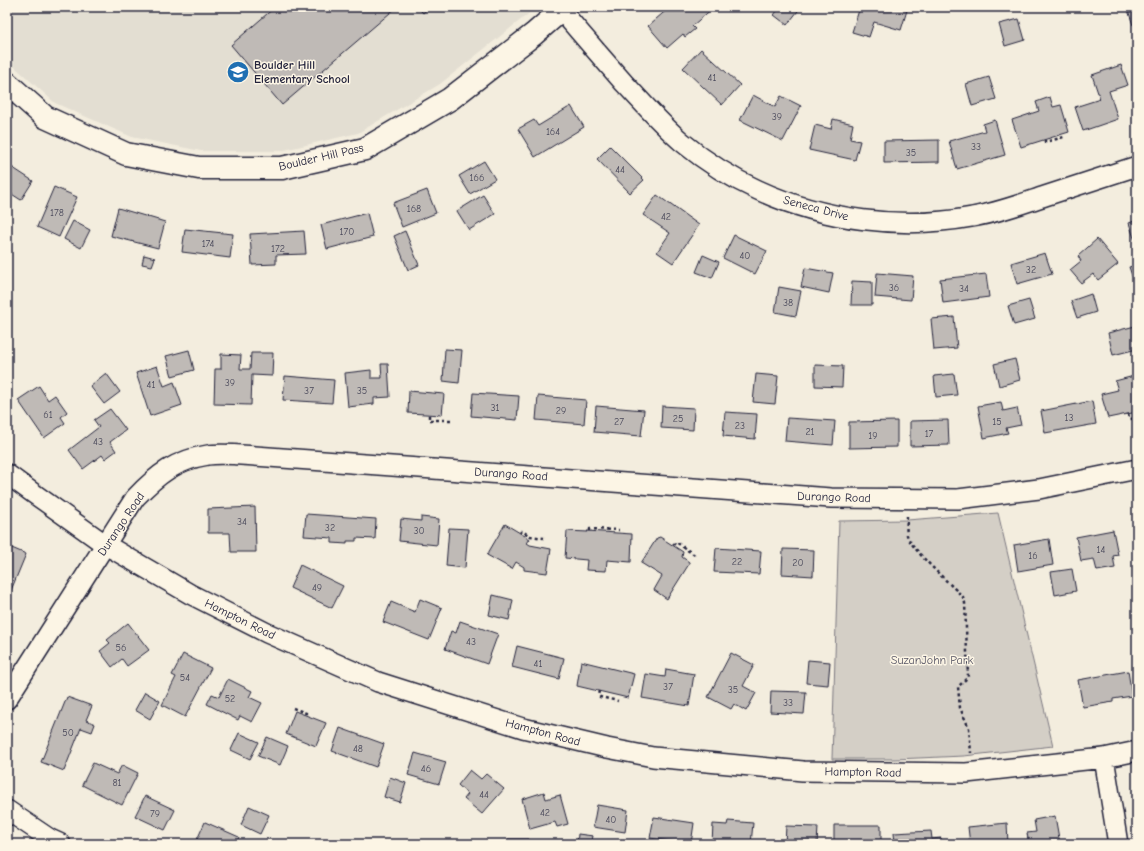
<svg xmlns="http://www.w3.org/2000/svg" width="1144" height="851" viewBox="0 0 1144 851" font-family="'Comic Neue',sans-serif">
  <style>
    .built { fill: #e3ded2 }
    .green { fill: #d4cfc6; stroke: #7b7880 }
    .building { fill: #bfbab6; stroke: #22223b }
    .lines { fill: none; stroke-linecap: round; stroke-linejoin: round }
    .street-casing { stroke: #22223b; stroke-width: 22 }
    .secondary-casing { stroke: #22223b; stroke-width: 25 }
    .path { stroke: #22223b; stroke-width: 2.5; stroke-dasharray: 3 3; stroke-linecap: butt }
    .street { stroke: #fcf5e5; stroke-width: 19 }
    .secondary { stroke: #fcf5e5; stroke-width: 22 }
    .labels { text-anchor: middle; stroke-width: 3; stroke-linejoin: round; paint-order: stroke }
    .number-label { font-size: 10px; fill: #49485a }
    .poi-label { font-size: 12px; font-weight: bold; fill: #22223b; stroke: #fcf5e5; text-anchor: start }
    .street-label { font-size: 12px; fill: #22223b; stroke: #fcf5e5 }
    .park-label { font-size: 12px; fill: #575665; stroke: #fcf5e5 }
  </style>
  <rect width="100%" height="100%" fill="#f3edde"/>
  <filter id="ink" filterUnits="userSpaceOnUse"><feTurbulence type="fractalNoise" baseFrequency=".025" numOctaves="2"/><feDisplacementMap in="SourceGraphic" scale="8" xChannelSelector="R" yChannelSelector="G"/><feConvolveMatrix kernelMatrix="1 2 1 2 8 2 1 2 1" color-interpolation-filters="sRGB"/></filter>
  <g filter="url(#ink)">
    <path class="built" d="M 7,7 L 537,7 L 440,84 L 358,133 L 280,151 L 201,151 L 132,137 L 55,103 L 7,60 Z"/>
    <path class="green" d="M 998,513 L 1053,746 L 964,756 L 895,759 L 832,759 L 839,521 L 907,520 Z"/>
    <path class="building" d="M 275,7 L 397,7 L 282,105 L 231,45 Z
      M 417,7 L 430,7 L 423,13 Z
      M 670,7 L 712,7 L 713,8 L 692,26 L 695,29 L 685,37 L 683,34 L 667,48 L 648,26 Z
      M 780,7 L 801,7 L 787,25 L 774,15 Z
      M 860,7 L 908,7 L 901,30 L 874,22 L 869,37 L 852,32 Z
      M 926,7 L 972,7 L 972,9 Z
      M 1127,7 L 1137,7 L 1137,24 L 1133,25 Z
      M 1019,19 L 1025,40 L 1005,46 L 999,24 Z
      M 701,49 L 740,85 L 722,105 L 683,68 Z
      M 1121,65 L 1128,85 L 1109,91 L 1118,119 L 1083,131 L 1075,107 L 1100,99 L 1092,75 Z
      M 989,77 L 996,99 L 972,106 L 966,84 Z
      M 753,95 L 775,107 L 781,96 L 801,106 L 783,141 L 740,120 Z
      M 1050,97 L 1053,107 L 1061,105 L 1069,132 L 1021,147 L 1012,120 L 1039,111 L 1036,102 Z
      M 571,106 L 584,127 L 535,157 L 518,129 L 534,120 L 538,126 Z
      M 833,119 L 853,124 L 850,139 L 860,141 L 855,160 L 809,150 L 815,125 L 831,129 Z
      M 995,120 L 1005,155 L 957,169 L 949,141 L 985,131 L 983,124 Z
      M 939,140 L 939,162 L 884,163 L 884,141 Z
      M 610,146 L 644,180 L 630,193 L 597,159 Z
      M 484,161 L 495,179 L 470,194 L 459,176 Z
      M 7,164 L 33,181 L 21,200 L 7,191 Z
      M 54,187 L 77,197 L 59,237 L 37,227 Z
      M 427,190 L 436,213 L 402,227 L 393,203 Z
      M 483,195 L 495,214 L 469,230 L 457,211 Z
      M 657,195 L 699,225 L 673,263 L 657,252 L 670,233 L 643,215 Z
      M 118,208 L 165,222 L 158,248 L 111,236 Z
      M 367,213 L 373,237 L 327,249 L 321,225 Z
      M 1137,220 L 1137,247 L 1129,223 Z
      M 73,221 L 90,230 L 81,248 L 64,239 Z
      M 185,229 L 233,234 L 230,258 L 182,252 Z
      M 304,231 L 306,254 L 276,255 L 276,264 L 252,265 L 250,234 Z
      M 405,231 L 419,265 L 408,270 L 394,236 Z
      M 734,235 L 767,251 L 755,274 L 723,258 Z
      M 1097,239 L 1118,264 L 1098,280 L 1093,274 L 1081,283 L 1070,270 L 1081,261 L 1078,256 Z
      M 1045,253 L 1052,274 L 1017,284 L 1011,263 Z
      M 144,255 L 155,258 L 152,266 L 142,264 Z
      M 703,255 L 719,262 L 712,278 L 696,272 Z
      M 1137,265 L 1137,290 L 1129,267 Z
      M 805,268 L 833,273 L 829,293 L 801,287 Z
      M 877,273 L 913,276 L 911,300 L 875,297 Z
      M 986,274 L 989,297 L 943,303 L 940,279 Z
      M 852,281 L 872,282 L 872,305 L 851,305 Z
      M 779,287 L 801,291 L 796,316 L 775,312 Z
      M 1091,294 L 1096,312 L 1077,318 L 1071,301 Z
      M 1029,300 L 1035,319 L 1014,325 L 1008,306 Z
      M 954,317 L 957,348 L 934,350 L 931,319 Z
      M 1135,326 L 1137,334 L 1137,349 L 1113,355 L 1108,333 Z
      M 445,349 L 462,350 L 459,383 L 443,381 Z
      M 189,350 L 194,370 L 172,376 L 166,356 Z
      M 251,353 L 273,353 L 272,376 L 252,375 L 251,405 L 214,404 L 215,369 L 221,369 L 221,354 L 241,355 L 240,369 L 250,369 Z
      M 1015,359 L 1020,380 L 999,386 L 994,364 Z
      M 381,364 L 388,364 L 390,397 L 374,398 L 374,404 L 348,407 L 345,373 L 371,370 L 371,378 L 382,378 Z
      M 815,365 L 843,366 L 842,387 L 815,386 Z
      M 157,366 L 164,386 L 174,382 L 182,405 L 150,416 L 136,373 Z
      M 106,373 L 120,392 L 104,404 L 90,386 Z
      M 756,374 L 778,376 L 775,404 L 753,402 Z
      M 954,374 L 957,395 L 936,397 L 934,376 Z
      M 285,376 L 334,380 L 332,403 L 283,400 Z
      M 1134,376 L 1137,392 L 1137,412 L 1108,418 L 1101,394 L 1118,390 L 1115,381 Z
      M 39,386 L 48,400 L 55,395 L 67,412 L 61,417 L 65,423 L 44,438 L 18,400 Z
      M 409,391 L 444,394 L 442,415 L 408,413 Z
      M 473,393 L 519,396 L 517,420 L 471,416 Z
      M 538,396 L 586,400 L 584,424 L 536,420 Z
      M 1092,401 L 1096,424 L 1045,433 L 1041,411 Z
      M 1001,402 L 1003,411 L 1017,408 L 1021,425 L 1006,428 L 1008,433 L 984,438 L 978,406 Z
      M 596,406 L 644,410 L 641,436 L 594,432 Z
      M 662,406 L 694,408 L 693,430 L 661,428 Z
      M 110,409 L 126,430 L 110,442 L 116,451 L 105,459 L 102,455 L 83,469 L 69,450 L 99,427 L 94,420 Z
      M 725,412 L 757,414 L 755,439 L 723,436 Z
      M 787,418 L 835,421 L 833,445 L 785,441 Z
      M 948,420 L 949,445 L 910,446 L 910,421 Z
      M 897,421 L 897,447 L 849,448 L 849,422 Z
      M 255,507 L 256,552 L 231,552 L 230,533 L 208,533 L 208,509 Z
      M 306,514 L 376,519 L 375,539 L 356,538 L 356,541 L 347,541 L 347,544 L 332,543 L 332,538 L 304,536 Z
      M 421,517 L 439,519 L 437,545 L 399,541 L 401,519 L 421,521 Z
      M 505,524 L 530,539 L 527,543 L 530,545 L 551,549 L 547,573 L 524,570 L 524,567 L 516,562 L 512,569 L 487,555 Z
      M 449,528 L 468,529 L 465,568 L 446,566 Z
      M 1113,530 L 1118,555 L 1113,556 L 1115,568 L 1097,571 L 1094,559 L 1081,561 L 1076,537 Z
      M 567,531 L 588,532 L 587,531 L 632,534 L 631,562 L 607,560 L 606,571 L 586,570 L 587,560 L 565,558 Z
      M 660,537 L 683,552 L 682,557 L 689,562 L 689,564 L 667,599 L 654,590 L 662,576 L 641,563 L 657,538 Z
      M 1049,539 L 1053,565 L 1018,571 L 1014,545 Z
      M 7,546 L 26,554 L 7,600 Z
      M 716,548 L 761,551 L 759,574 L 714,572 Z
      M 783,549 L 814,550 L 813,576 L 782,574 Z
      M 300,565 L 343,586 L 332,608 L 290,588 Z
      M 1072,569 L 1076,591 L 1055,595 L 1051,572 Z
      M 493,595 L 513,600 L 509,620 L 489,615 Z
      M 420,599 L 442,608 L 429,640 L 383,622 L 391,602 L 415,612 Z
      M 460,621 L 498,634 L 487,664 L 445,649 L 451,631 L 456,633 Z
      M 128,623 L 149,650 L 127,666 L 122,659 L 112,667 L 100,651 L 110,643 L 107,640 Z
      M 517,646 L 564,658 L 559,679 L 512,667 Z
      M 731,653 L 754,665 L 743,686 L 756,693 L 746,711 L 734,704 L 731,709 L 708,697 Z
      M 183,654 L 211,668 L 185,717 L 162,705 L 176,677 L 172,675 Z
      M 808,660 L 830,662 L 828,685 L 806,683 Z
      M 581,661 L 634,674 L 628,698 L 577,686 Z
      M 666,669 L 694,674 L 689,706 L 642,698 L 646,674 L 665,677 Z
      M 1128,671 L 1132,696 L 1113,699 L 1113,702 L 1083,707 L 1078,680 Z
      M 228,679 L 252,691 L 249,697 L 262,703 L 252,722 L 240,716 L 238,720 L 207,704 L 212,694 L 219,697 Z
      M 771,691 L 806,692 L 804,714 L 770,712 Z
      M 145,692 L 160,701 L 150,719 L 135,710 Z
      M 67,697 L 92,706 L 86,720 L 95,724 L 92,732 L 81,728 L 64,771 L 41,762 Z
      M 295,711 L 326,723 L 316,746 L 286,734 Z
      M 340,728 L 384,744 L 376,767 L 332,751 Z
      M 239,733 L 259,742 L 250,759 L 231,750 Z
      M 267,737 L 288,746 L 280,765 L 258,756 Z
      M 415,753 L 446,762 L 439,784 L 408,775 Z
      M 93,763 L 117,774 L 122,765 L 138,773 L 122,805 L 82,785 Z
      M 470,770 L 481,779 L 486,774 L 504,789 L 482,814 L 464,799 L 468,794 L 458,785 Z
      M 390,777 L 406,783 L 400,802 L 384,797 Z
      M 544,792 L 546,799 L 560,795 L 568,824 L 557,827 L 555,822 L 530,829 L 522,799 Z
      M 145,796 L 175,810 L 165,830 L 135,816 Z
      M 597,805 L 628,810 L 625,832 L 593,827 Z
      M 249,806 L 269,815 L 260,834 L 241,825 Z
      M 1055,816 L 1060,844 L 1029,844 L 1027,833 L 1036,832 L 1034,820 Z
      M 654,817 L 694,823 L 691,844 L 650,838 Z
      M 728,821 L 753,823 L 751,844 L 712,843 L 713,824 L 727,825 Z
      M 205,822 L 239,837 L 236,844 L 195,844 Z
      M 1007,823 L 1008,844 L 970,844 L 968,827 Z
      M 834,825 L 881,825 L 881,844 L 834,844 Z
      M 786,826 L 818,827 L 817,844 L 785,844 Z
      M 931,831 L 932,839 L 941,838 L 942,844 L 895,844 L 894,833 Z
      M 578,834 L 593,836 L 591,844 L 577,844 Z
      M 508,839 L 529,839 L 528,844 L 508,844 Z"/>
    <g class="lines">
      <g class="street-casing">
        <path id="street" d="M 561,10 C 582,35 603,59 624,83 C 643,103 661,124 682,142 C 705,161 731,178 758,190 C 823,220 901,230 972,217 C 997,213 1021,204 1045,196 C 1076,186 1106,176 1137,166
          M 7,474 L 33,493 L 106,545 L 190,594 L 267,633 L 378,682 L 523,728 L 607,748 L 653,757 L 803,771 L 966,773 L 1104,758 L 1137,751
          M 7,699 L 135,498 C 158,474 176,460 208,455 C 221,453 241,455 255,456 L 831,498 L 958,499 L 1039,489 L 1137,469
          M 1104,758 L 1118,844
          M 7,810 L 50,839 L 61,844"/>
      </g>
      <g class="secondary-casing">
        <path id="secondary" d="M 7,83 L 45,117 L 126,154 L 199,168 L 282,168 L 365,149 L 450,99 L 534,34 L 565,7"/>
      </g>
      <path class="path" d="M 662,7 L 665,11
        M 1045,140 L 1045,142 L 1064,137
        M 1128,414 L 1130,419 L 1137,418
        M 429,415 L 429,420 L 453,420
        M 907,516 C 907,522 906,529 907,535 C 911,549 948,582 959,593 L 963,597 L 965,603 L 968,677 L 958,687 L 960,708 L 969,728 L 971,753
        M 590,531 L 590,529 L 619,530
        M 520,533 L 522,531 L 530,536 L 544,538
        M 673,545 L 676,542 L 696,556
        M 599,691 L 598,695 L 600,697 L 618,701
        M 293,708 L 306,713 L 305,715"/>
      <use href="#street" class="street"/>
      <use href="#secondary" class="secondary"/>
    </g>
  </g>
  <defs>
    <g id="school-disc" transform="scale(1.15)"><circle r="9.5" fill="#1f6fb2" stroke="#fcf5e5"/><path d="M0-5L7-2L0 1L-7-2ZM-4 1L0 2.5L4 1V4Q0 6-4 4Z" fill="#fff"/></g>
  </defs>
  <g fill-rule="evenodd">
    <use href="#school-disc" x="238" y="72"/>
  </g>
  <g class="labels">
    <g class="number-label">
      <text x="712" y="81">41</text>
      <text x="777" y="120">39</text>
      <text x="553" y="135">164</text>
      <text x="976" y="150">33</text>
      <text x="911" y="156">35</text>
      <text x="620" y="173">44</text>
      <text x="477" y="181">166</text>
      <text x="414" y="212">168</text>
      <text x="57" y="216">178</text>
      <text x="666" y="220">42</text>
      <text x="347" y="235">170</text>
      <text x="208" y="247">174</text>
      <text x="278" y="252">172</text>
      <text x="745" y="259">40</text>
      <text x="1031" y="273">32</text>
      <text x="894" y="291">36</text>
      <text x="964" y="292">34</text>
      <text x="788" y="306">38</text>
      <text x="230" y="386">39</text>
      <text x="151" y="388">41</text>
      <text x="309" y="394">37</text>
      <text x="362" y="394">35</text>
      <text x="495" y="411">31</text>
      <text x="561" y="414">29</text>
      <text x="48" y="418">61</text>
      <text x="1069" y="421">13</text>
      <text x="678" y="422">25</text>
      <text x="619" y="425">27</text>
      <text x="997" y="425">15</text>
      <text x="740" y="429">23</text>
      <text x="810" y="435">21</text>
      <text x="929" y="437">17</text>
      <text x="873" y="439">19</text>
      <text x="98" y="445">43</text>
      <text x="242" y="525">34</text>
      <text x="330" y="531">32</text>
      <text x="419" y="534">30</text>
      <text x="1101" y="553">14</text>
      <text x="1033" y="559">16</text>
      <text x="737" y="565">22</text>
      <text x="798" y="566">20</text>
      <text x="317" y="591">49</text>
      <text x="471" y="645">43</text>
      <text x="121" y="651">56</text>
      <text x="538" y="667">41</text>
      <text x="185" y="681">54</text>
      <text x="668" y="690">37</text>
      <text x="733" y="693">35</text>
      <text x="230" y="702">52</text>
      <text x="788" y="706">33</text>
      <text x="68" y="736">50</text>
      <text x="358" y="752">48</text>
      <text x="426" y="772">46</text>
      <text x="117" y="786">81</text>
      <text x="484" y="798">44</text>
      <text x="545" y="816">42</text>
      <text x="155" y="817">79</text>
      <text x="611" y="823">40</text>
    </g>
    <g class="poi-label">
      <text x="254" y="69">Boulder Hill<tspan x="254" dy="14">Elementary School</tspan></text>
    </g>
    <g class="street-label">
      <text transform="translate(321 157) rotate(-13)" y="4">Boulder Hill Pass</text>
      <text transform="translate(816 208) rotate(15)" y="4">Seneca Drive</text>
      <text transform="translate(511 474) rotate(4)" y="4">Durango Road</text>
      <text transform="translate(834 497) rotate(2)" y="4">Durango Road</text>
      <text transform="translate(121 524) rotate(-56)" y="4">Durango Road</text>
      <text transform="translate(240 619) rotate(26)" y="4">Hampton Road</text>
      <text transform="translate(543 732) rotate(15)" y="4">Hampton Road</text>
      <text transform="translate(863 772) rotate(1)" y="4">Hampton Road</text>
    </g>
    <g class="park-label">
      <text x="932" y="664">SuzanJohn Park</text>
    </g>
  </g>
  <rect width="1144" height="851" fill="none" stroke="#fcf5e5" stroke-width="24"/>
  <rect x="12" y="12" width="1120" height="827" fill="none" stroke="#22223b" stroke-width="1.5" filter="url(#ink)"/>
</svg>
